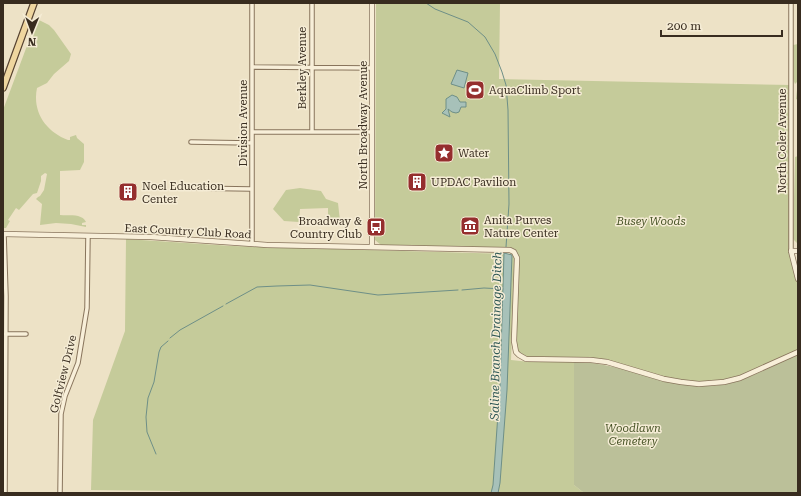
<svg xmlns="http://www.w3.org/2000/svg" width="801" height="496" viewBox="0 0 801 496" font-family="'Roboto Serif',serif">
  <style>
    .green { fill: #c5cb9a }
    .cemetery { fill: #bbc099 }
    .water { fill: #a7c1b9; stroke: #6e8f87 }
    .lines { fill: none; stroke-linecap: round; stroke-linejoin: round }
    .stream { stroke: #6e8f87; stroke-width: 1 }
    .minor-casing { stroke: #88745c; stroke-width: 5.5 }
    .tertiary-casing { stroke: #88745c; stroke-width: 6 }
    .primary-casing { stroke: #564230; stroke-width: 8 }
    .minor { stroke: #f8efd9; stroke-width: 3.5 }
    .tertiary { stroke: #f8efd9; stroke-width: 4.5 }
    .primary { stroke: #efd69f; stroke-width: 5.5 }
    .labels { text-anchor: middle; stroke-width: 3; stroke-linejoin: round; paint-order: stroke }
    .street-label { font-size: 11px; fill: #382c1f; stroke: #f5ecd5 }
    .poi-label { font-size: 11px; fill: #382c1f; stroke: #f5ecd5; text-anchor: start }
    .park-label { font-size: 11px; font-style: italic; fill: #485427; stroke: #f5ecd5 }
    .water-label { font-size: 12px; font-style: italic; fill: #2f5855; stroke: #f5ecd5 }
  </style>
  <rect width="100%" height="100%" fill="#ede2c6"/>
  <path class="green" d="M 376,3 L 500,3 L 499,79 L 791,85 L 791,251 L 798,279 L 798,352 L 724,382 L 681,382 L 607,362 L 526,359 L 515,348 L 518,264 L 514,252 L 462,247 L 381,245 L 375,240 Z
    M 37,19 L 49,25 L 54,30 L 71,54 L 69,61 L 54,74 L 47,83 L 37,88 C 32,112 46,132 68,140 L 70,140 L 70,137 L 76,135 L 77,138 L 84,144 L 84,162 L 80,170 L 60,171 L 60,215 C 68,216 82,213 86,222 L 82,223 L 82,225 L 86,225 L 86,227 L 71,224 L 56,223 L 40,225 L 42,204 L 36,199 L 38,197 L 40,196 L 44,190 L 47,174 L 45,173 L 41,176 L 41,181 L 37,193 L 33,194 L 19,210 L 16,208 L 8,220 L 10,221 L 6,228 L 3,228 L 3,110 Z
    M 798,44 L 798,100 L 796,99 L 798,81 L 795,84 L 793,79 L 793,45 Z
    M 798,156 L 798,244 L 793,239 L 795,157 Z
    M 300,188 L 321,191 L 326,199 L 338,203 L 340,221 L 328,221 L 328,208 L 300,209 L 299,222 L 284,221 L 273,209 L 286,190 Z
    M 126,239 L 232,246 L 511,254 L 515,259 L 511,360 L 530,362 L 574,362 L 574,485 L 584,493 L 180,493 L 180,491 L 91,490 L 93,420 L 125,331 Z"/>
  <path class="cemetery" d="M 798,354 L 798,493 L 584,493 L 574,485 L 574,362 C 628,362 672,394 727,384 C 750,379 776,364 798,354 Z"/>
  <path class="water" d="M 457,70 L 468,73 L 464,88 L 451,84 Z
    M 452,95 L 457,97 L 460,102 L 466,102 L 466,107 L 461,107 L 459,112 L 456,113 L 452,112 L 448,109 L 450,117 L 442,113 L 446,109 L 446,99 Z
    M 504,253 L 512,255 L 507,390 L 500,483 L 498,493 L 491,493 L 493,485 L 500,385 Z"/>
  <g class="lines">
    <path class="stream" d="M 426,3 L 435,9 L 468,22 L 485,37 L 495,54 L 502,72 L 506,85 L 508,110 L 509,204 L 506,247
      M 462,290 L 484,288 L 503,289
      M 226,304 L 257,287 L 277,286 L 310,285 L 378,295 L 458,290
      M 170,338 L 180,330 L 223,306
      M 156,454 L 147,432 L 146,417 L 148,398 L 154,382 L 159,352 L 161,347 L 168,341"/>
    <g class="minor-casing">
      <path id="minor" d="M 252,67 L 372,68
        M 252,132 L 372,132
        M 312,132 L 312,3
        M 191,142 L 252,143
        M 188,188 L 251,189
        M 4,234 L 6,296 L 5,493
        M 252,244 L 252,3
        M 791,251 L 791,3
        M 5,334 L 26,334
        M 60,493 L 61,414 L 65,396 L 78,363 L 87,308 L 88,236"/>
    </g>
    <g class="tertiary-casing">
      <path id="tertiary" d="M 3,234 L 151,237 L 267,245 L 510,250 L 514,252 L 517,258 L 514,341 L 516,352 L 519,355 L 526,359 L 591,360 L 607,362 L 664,379 L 681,382 L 699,384 L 724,382 L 740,378 L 798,352
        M 372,247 L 372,3
        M 798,251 L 791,251 L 798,279"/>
    </g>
    <g class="primary-casing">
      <path id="primary" d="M 3,88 L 34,3"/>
    </g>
    <use href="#minor" class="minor"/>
    <use href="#tertiary" class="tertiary"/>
    <use href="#primary" class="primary"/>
  </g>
  <defs>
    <g id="stadium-square" transform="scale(1)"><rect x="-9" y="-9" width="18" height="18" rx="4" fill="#952e2e" stroke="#f5ecd5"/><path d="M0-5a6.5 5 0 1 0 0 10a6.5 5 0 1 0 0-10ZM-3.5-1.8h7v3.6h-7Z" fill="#fff"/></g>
    <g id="sight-square" transform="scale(1)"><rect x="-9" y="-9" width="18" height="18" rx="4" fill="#952e2e" stroke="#f5ecd5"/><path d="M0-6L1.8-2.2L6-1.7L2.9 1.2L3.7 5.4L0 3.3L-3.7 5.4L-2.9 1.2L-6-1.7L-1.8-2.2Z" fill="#fff"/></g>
    <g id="building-square" transform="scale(1)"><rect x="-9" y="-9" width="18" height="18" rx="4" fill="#952e2e" stroke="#f5ecd5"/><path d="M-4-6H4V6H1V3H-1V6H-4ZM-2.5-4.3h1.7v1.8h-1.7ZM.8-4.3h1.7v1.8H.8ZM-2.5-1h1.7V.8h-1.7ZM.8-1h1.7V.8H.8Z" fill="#fff"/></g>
    <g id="museum-square" transform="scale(1)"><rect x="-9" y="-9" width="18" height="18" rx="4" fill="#952e2e" stroke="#f5ecd5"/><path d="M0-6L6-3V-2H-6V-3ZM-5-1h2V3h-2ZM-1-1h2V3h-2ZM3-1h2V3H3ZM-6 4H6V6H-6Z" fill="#fff"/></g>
    <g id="bus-square" transform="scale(1)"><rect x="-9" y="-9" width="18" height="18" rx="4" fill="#952e2e" stroke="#f5ecd5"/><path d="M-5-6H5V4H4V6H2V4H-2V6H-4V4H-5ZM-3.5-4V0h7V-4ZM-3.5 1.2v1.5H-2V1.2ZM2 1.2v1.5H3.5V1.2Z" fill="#fff"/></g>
  </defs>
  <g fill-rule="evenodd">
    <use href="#stadium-square" x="475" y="90"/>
    <use href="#sight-square" x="444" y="153"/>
    <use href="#building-square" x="417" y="182"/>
    <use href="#building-square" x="128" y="192"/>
    <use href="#museum-square" x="470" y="226"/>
    <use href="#bus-square" x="376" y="227"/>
  </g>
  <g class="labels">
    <g class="street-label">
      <text transform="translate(302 68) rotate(-90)" y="4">Berkley Avenue</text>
      <text transform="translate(243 123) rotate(-90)" y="4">Division Avenue</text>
      <text transform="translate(363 125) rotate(-90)" y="4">North Broadway Avenue</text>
      <text transform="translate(782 141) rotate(-90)" y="4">North Coler Avenue</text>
      <text transform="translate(188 231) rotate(3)" y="4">East Country Club Road</text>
      <text transform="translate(63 374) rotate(-76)" y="4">Golfview Drive</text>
    </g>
    <g class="poi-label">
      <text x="489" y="94">AquaClimb Sport</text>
      <text x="458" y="157">Water</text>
      <text x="431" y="186">UPDAC Pavilion</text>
      <text x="142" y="190">Noel Education<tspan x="142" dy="13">Center</tspan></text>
      <text x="484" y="224">Anita Purves<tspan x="484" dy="13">Nature Center</tspan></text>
      <text x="362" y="225" text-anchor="end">Broadway &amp;<tspan x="362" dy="13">Country Club</tspan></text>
    </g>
    <g class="park-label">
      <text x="651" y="225">Busey Woods</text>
      <text x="633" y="432">Woodlawn<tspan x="633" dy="13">Cemetery</tspan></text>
    </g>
    <g class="water-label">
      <text transform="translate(496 336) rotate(-89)" y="4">Saline Branch Drainage Ditch</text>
    </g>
  </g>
  <rect width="801" height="496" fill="none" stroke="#382c1f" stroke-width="8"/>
  <g transform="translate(32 32) rotate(181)" stroke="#f5ecd5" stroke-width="3" paint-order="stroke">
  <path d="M0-3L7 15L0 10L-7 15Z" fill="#382c1f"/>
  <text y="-6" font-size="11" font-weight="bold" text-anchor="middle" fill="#382c1f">N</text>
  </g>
  <path d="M661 30v6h121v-6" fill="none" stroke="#382c1f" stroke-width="2"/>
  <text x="667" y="30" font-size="12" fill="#382c1f" stroke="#f5ecd5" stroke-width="3" paint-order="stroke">200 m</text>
</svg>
